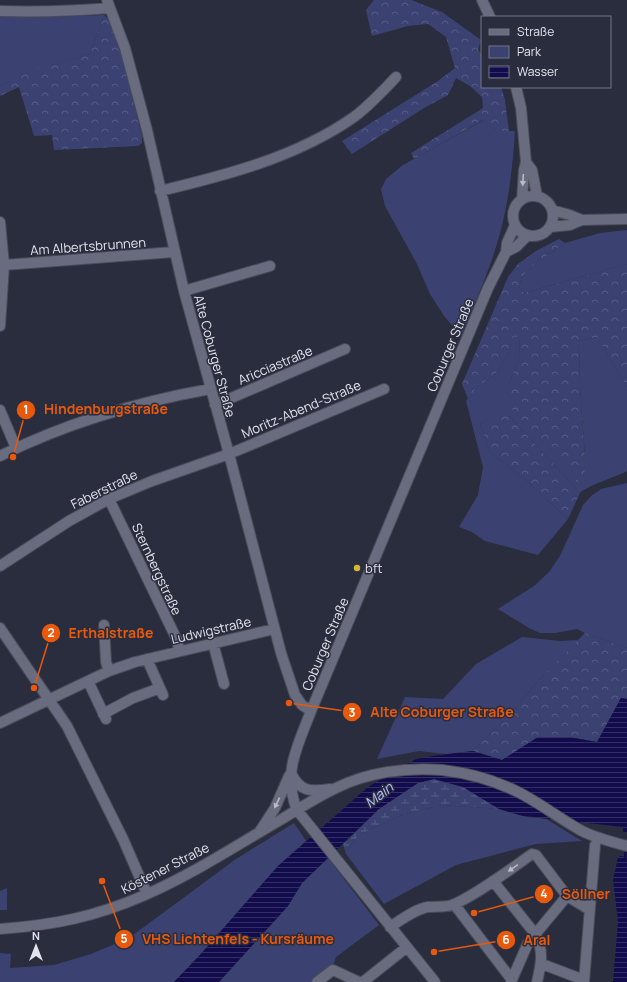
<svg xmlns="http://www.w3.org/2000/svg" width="627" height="982" viewBox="0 0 627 982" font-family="Manrope,sans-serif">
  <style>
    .green { fill: #3b4272 }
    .forest { fill: url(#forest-crowns) }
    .wetland { fill: url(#wetland-marsh) }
    .water { fill: url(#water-rules) }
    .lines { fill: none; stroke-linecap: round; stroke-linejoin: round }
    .stream { stroke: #120c4d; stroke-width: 2.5 }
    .minor-casing { stroke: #494b58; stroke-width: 12 }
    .minor { stroke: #696c7f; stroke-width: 10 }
    .oneway { fill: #b7b9c7 }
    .poi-dot { fill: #d2b735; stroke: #2a2d3d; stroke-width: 1.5 }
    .labels { text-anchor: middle; stroke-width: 3; stroke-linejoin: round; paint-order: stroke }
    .street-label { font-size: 13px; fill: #e1e3ee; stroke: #2a2d3d }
    .poi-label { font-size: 13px; fill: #e1e3ee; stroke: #2a2d3d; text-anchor: start }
    .water-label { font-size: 14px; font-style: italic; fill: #b6c1fc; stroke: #2a2d3d }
    .leader { fill: none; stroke: #e8590c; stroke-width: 1.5 }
    .callout-dot { fill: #e8590c; stroke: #2a2d3d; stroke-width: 1.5 }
    .mark-label { font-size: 12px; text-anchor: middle; font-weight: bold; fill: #fff }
    .callout-label { font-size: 14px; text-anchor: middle; font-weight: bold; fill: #e8590c; stroke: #2a2d3d; stroke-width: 3; stroke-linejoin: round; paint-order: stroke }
  </style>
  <defs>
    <pattern id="forest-crowns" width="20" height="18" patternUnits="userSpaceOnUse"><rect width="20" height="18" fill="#3b4272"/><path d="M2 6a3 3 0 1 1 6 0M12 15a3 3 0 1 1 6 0" fill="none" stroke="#575d86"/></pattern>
    <pattern id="wetland-marsh" width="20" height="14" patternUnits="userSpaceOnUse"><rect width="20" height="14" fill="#3b4272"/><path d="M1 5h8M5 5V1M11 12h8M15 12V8" fill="none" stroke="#575d86"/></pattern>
    <pattern id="water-rules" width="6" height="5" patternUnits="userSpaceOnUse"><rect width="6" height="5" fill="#120c4d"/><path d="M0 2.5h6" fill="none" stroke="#342f67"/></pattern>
  </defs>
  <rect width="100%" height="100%" fill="#2a2d3d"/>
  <path class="green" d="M 104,15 L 90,54 L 36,69 L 0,86 L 0,16 L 49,17 Z
    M 484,120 L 496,131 L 515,131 C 513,162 510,191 503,221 C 494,261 477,298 461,336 L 444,316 L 430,294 L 417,264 L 385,206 L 381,189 L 386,179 L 403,165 Z
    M 627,230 L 627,264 L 524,293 L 519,289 L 521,278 L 534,264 L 565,243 L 600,233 Z
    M 519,336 L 520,356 L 509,384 L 585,457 L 580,387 L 579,341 L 597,337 L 627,387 L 627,471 C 616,477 586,486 580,493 L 509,416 L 480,423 L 490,452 L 527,481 L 568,519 L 538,555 L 485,541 L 472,532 L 459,527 L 478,495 L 483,467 L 466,401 L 478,386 L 495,375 L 508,355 L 512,337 Z
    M 627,483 L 627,648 L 585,633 L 577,629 L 555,633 L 540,633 L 529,628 L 498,609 L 534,586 L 549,572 L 560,556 L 583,505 L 591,496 L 601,489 Z
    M 522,637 L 560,641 L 579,640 L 540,679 L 511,713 L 473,751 L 446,754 L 419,751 L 377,759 L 405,697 L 443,699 L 476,664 Z
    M 442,805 L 499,809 L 523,816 L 546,819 L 582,841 L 536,844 L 456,865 L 384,904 L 346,854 L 352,843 L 361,834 L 404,814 Z
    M 294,823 L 306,841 L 278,866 L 199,956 L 174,982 L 0,982 L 0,953 L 11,954 L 10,968 L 54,965 L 91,954 L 129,938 L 236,859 Z
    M 328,858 L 379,925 L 336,957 L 333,966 L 311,982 L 219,982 L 288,906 L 302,883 Z
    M 7,888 L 7,910 L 0,910 L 0,891 Z"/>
  <path class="forest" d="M 374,0 L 411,0 L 442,12 L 481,40 L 478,50 L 482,55 L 482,87 L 501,87 L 505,100 L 509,131 L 496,131 L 483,120 L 414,159 L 411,153 L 483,108 L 482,97 L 470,86 L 456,78 L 448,95 L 424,108 L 352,154 L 342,141 L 438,81 L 455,68 L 446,37 L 428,24 L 408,26 L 372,36 L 366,10 Z
    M 104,15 L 111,22 L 122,55 L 142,136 L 142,143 L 138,146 L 54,150 L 52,135 L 34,136 L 19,87 L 0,96 L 0,86 L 35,69 L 90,54 Z
    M 559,239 L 565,243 L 534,264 L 521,278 L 519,289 L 524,293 L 627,264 L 627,387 L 597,337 L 579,341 L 580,387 L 585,457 L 584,489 L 513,412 L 509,384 L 520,356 L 519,336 L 512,338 L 508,355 L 495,375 L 478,386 L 468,399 L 462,384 L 508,277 L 518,264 L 536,251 Z
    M 508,415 L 580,493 L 568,519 L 527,481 L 490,452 L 480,423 Z
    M 585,633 L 627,648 L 627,699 L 621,698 L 597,742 L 569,737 L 538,737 L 502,760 L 473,751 L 511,713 L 540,679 Z"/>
  <path class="wetland" d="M 433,779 L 463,787 L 499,809 L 442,805 L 404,814 L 361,834 L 352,843 L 346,854 L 343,844 L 379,809 L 418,783 Z"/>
  <path class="water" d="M 621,698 L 627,699 L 627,832 L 623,832 L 623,827 L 523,816 L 499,809 L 463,787 L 434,779 L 418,783 L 379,809 L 302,883 L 288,906 L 219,982 L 174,982 L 199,956 L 278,866 L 368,787 L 416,759 L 432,756 L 473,751 L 502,760 L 538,737 L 569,737 L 597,742 Z
    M 621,856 L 627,857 L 627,982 L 613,982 L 618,922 L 613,880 L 618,857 Z"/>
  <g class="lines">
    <path class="stream" d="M 625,859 L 626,848"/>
    <g class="minor-casing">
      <path id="minor" d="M 107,0 L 125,48 L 147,130 L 184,291 L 229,454 L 281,653 L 295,695 L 302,705 L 311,711
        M 482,0 L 490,17
        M 0,11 C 37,12 74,11 110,8
        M 516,87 L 521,108 L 526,162 L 524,170 L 522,199
        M 526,162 L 532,170 L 537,196
        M 160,191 C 227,175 297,157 354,117 C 370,105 383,91 396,77
        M513 216a20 20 0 1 1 40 0a20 20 0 1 1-40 0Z
        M 552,210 L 570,215 L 582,220
        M 0,222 L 4,265 L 0,326
        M 550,227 L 570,225 L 582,220 L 627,219
        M 506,252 L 516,247 L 528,235
        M 4,265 L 174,252
        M 184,291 L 270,266
        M 215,405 L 345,349
        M 0,410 L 16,448
        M 0,456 C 66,423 138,402 210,389
        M 109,499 L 177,640 L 179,650
        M 0,566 L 69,521 L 109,499 L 152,481 L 229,454 L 384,389
        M 104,625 L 106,662 L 109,671
        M 0,628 L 67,726 L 123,839 L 147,894
        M 213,643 L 224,684
        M 147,659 L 163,695
        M 88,681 L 106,719
        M 103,714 L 133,698 L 160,688
        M 0,723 L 109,671 L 135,662 L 274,629
        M 291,773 C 300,792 311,792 330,789
        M 260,831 L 275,808 L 289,776
        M 493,881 L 536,935 C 544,952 541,965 537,982
        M 454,904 L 512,980
        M 390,927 C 401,920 415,909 428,907 C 437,906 446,908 455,904 C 482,891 508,871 532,854 L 536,855 L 567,896 L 590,910
        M 0,929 C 54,925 95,917 145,895 C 193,874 237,845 282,819 C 300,808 317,797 336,788 C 368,772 407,767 442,770 C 468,773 494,780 518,792 C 540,803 560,819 582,831 C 596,838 612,842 627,846
        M 542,964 L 584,980
        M 317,982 L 333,970 L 359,982
        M 363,982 L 407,947
        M 435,982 L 297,810 C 282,773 298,745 311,711 L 488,288 L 506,252 L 507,243 L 515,225
        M 511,982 L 528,943 L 567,896
        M 584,982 L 595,845"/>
    </g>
    <use href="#minor" class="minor"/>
  </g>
  <defs><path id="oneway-solid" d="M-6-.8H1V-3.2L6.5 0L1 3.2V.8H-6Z"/></defs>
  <g class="oneway">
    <use href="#oneway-solid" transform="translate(523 180) rotate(93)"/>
    <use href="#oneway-solid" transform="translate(277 803) rotate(116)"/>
    <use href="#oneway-solid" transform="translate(513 868) rotate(145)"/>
  </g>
  <circle class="poi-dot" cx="357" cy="568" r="4"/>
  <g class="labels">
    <g class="street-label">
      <text transform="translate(88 246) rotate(-4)" y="5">Am Albertsbrunnen</text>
      <text transform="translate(450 345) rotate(-67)" y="5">Coburger Straße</text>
      <text transform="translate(215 356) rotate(75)" y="5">Alte Coburger Straße</text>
      <text transform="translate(275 365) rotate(-23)" y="5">Aricciastraße</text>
      <text transform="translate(301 409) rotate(-23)" y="5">Moritz-Abend-Straße</text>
      <text transform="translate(104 489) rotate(-26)" y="5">Faberstraße</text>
      <text transform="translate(157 569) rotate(65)" y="5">Sternbergstraße</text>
      <text transform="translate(211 630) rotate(-13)" y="5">Ludwigstraße</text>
      <text transform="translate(325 644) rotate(-67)" y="5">Coburger Straße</text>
      <text transform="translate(165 868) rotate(-27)" y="5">Köstener Straße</text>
    </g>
    <g class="poi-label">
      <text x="365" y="573">bft</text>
    </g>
    <g class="water-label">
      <text transform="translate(379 795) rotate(-38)" y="5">Main</text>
    </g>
  </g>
  <path class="leader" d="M13 457L26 410M34 688L51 633M289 703L352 712M474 913L544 894M102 881L124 939M434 952L506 940"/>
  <g class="callout-dot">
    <circle cx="13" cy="457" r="4"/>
    <circle cx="34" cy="688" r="4"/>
    <circle cx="289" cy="703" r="4"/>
    <circle cx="474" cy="913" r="4"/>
    <circle cx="102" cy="881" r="4"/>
    <circle cx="434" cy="952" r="4"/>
    <circle cx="26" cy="410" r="10"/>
    <circle cx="51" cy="633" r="10"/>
    <circle cx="352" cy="712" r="10"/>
    <circle cx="544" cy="894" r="10"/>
    <circle cx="124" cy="939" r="10"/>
    <circle cx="506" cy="940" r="10"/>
  </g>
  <g class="mark-label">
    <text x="26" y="414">1</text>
    <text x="51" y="637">2</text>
    <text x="352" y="717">3</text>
    <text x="544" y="898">4</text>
    <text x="124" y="943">5</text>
    <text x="506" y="944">6</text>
  </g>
  <g class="callout-label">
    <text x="106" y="414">Hindenburgstraße</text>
    <text x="111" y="638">Erthalstraße</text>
    <text x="442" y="717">Alte Coburger Straße</text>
    <text x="586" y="899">Söllner</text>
    <text x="238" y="944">VHS Lichtenfels - Kursräume</text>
    <text x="537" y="945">Aral</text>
  </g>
  <rect x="481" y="16" width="130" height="72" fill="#2a2d3d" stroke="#737684"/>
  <rect x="489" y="29" width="20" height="6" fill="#696c7f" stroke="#737684"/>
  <text x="517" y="36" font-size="12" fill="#e1e3ee">Straße</text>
  <rect x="489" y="46" width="20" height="12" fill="#3b4272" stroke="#737684"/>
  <text x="517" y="56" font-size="12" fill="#e1e3ee">Park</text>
  <rect x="489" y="66" width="20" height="12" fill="url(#water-rules)" stroke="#737684"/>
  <text x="517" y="76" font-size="12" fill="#e1e3ee">Wasser</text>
  <g transform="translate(36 946)" stroke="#2a2d3d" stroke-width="3" paint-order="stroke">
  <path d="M0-3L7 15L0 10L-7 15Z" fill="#e1e3ee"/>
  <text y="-6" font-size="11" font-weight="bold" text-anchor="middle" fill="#e1e3ee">N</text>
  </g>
</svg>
